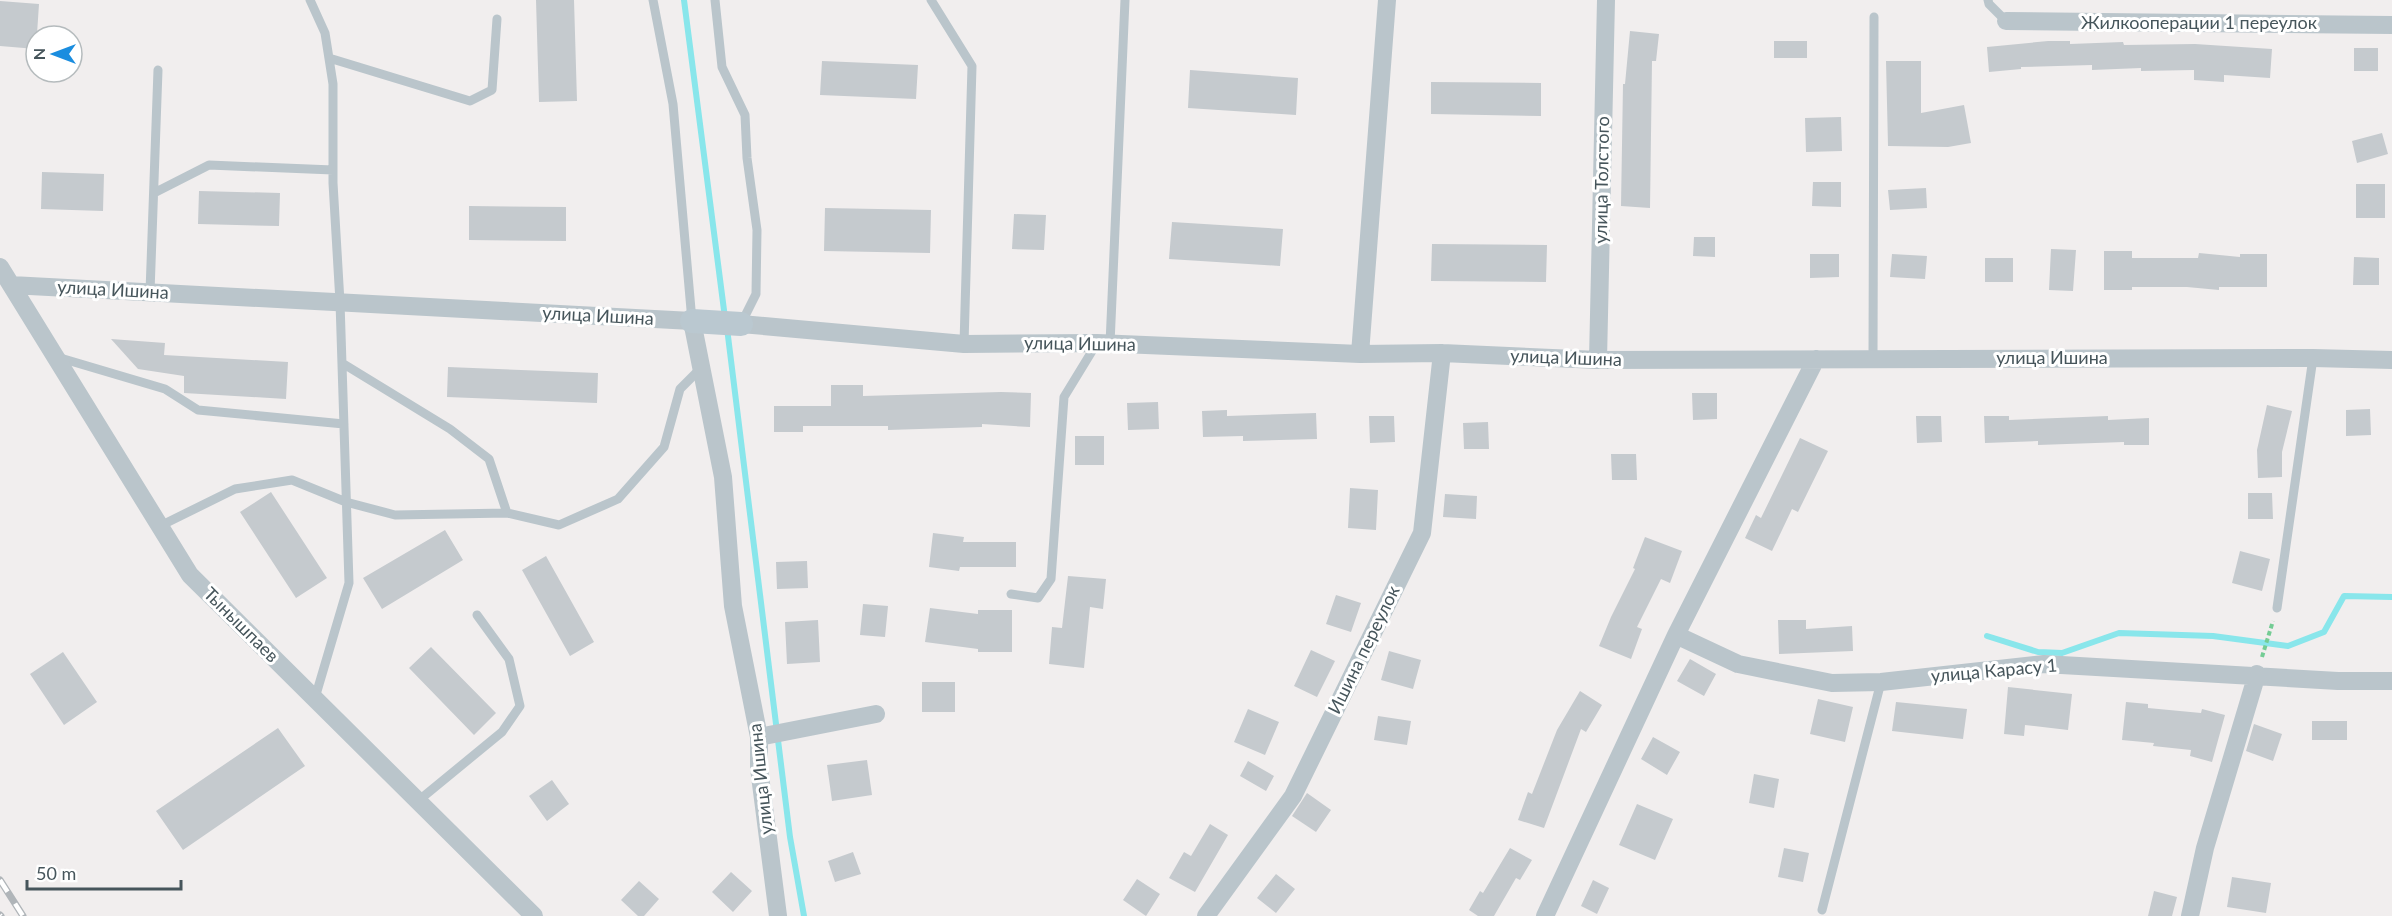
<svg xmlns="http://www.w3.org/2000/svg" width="2392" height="916" viewBox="0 0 2392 916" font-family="Lato,sans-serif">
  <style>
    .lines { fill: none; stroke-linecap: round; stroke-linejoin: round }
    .stream { stroke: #89e6eb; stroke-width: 6 }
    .building { fill: #c5cace }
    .path { stroke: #74cc94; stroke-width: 4; stroke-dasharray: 4.5 3; stroke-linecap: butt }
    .lane { stroke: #bac5cb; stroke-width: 9 }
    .street { stroke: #bac5cb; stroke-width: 18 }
    .secondary { stroke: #bac8d0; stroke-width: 24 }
    .rail-casing { stroke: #b0b5b9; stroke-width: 7 }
    .rail { stroke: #fff; stroke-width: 4.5; stroke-dasharray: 14; stroke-linecap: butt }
    .labels { text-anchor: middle; stroke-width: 6; stroke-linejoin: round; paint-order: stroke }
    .street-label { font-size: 18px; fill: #46555b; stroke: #fff }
  </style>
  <rect width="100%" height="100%" fill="#f1eeee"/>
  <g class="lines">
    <path class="stream" d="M 684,0 L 725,318
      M 727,328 L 790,837 L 804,916
      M 1987,636 L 2038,652 L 2062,653 L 2119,633 L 2213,636 L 2288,646 L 2324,632 L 2344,596 L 2392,597"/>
  </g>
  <path class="building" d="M 536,0 L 574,0 L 577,101 L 539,102 Z
    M 0,1 L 39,4 L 36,49 L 0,46 Z
    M 1630,31 L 1659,34 L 1656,61 L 1652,61 L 1650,208 L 1621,206 L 1623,84 L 1625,84 Z
    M 1774,41 L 1807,41 L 1807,58 L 1774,58 Z
    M 2048,41 L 2070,41 L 2070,44 L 2123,42 L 2124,45 L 2195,44 L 2272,49 L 2270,78 L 2224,75 L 2224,82 L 2194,80 L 2194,70 L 2141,71 L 2141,68 L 2092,70 L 2092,65 L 2021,67 L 2021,69 L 1989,72 L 1987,47 Z
    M 2354,48 L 2378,48 L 2378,71 L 2354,71 Z
    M 822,61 L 918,65 L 916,99 L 820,95 Z
    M 1886,61 L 1921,61 L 1921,113 L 1964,105 L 1971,143 L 1948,147 L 1888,146 Z
    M 1190,70 L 1298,78 L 1296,115 L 1188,108 Z
    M 1431,82 L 1541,83 L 1541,116 L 1431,114 Z
    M 1841,117 L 1842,151 L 1806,152 L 1805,118 Z
    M 2382,133 L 2388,154 L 2357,163 L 2352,141 Z
    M 42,172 L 104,174 L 103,211 L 41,209 Z
    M 1813,182 L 1841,182 L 1841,207 L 1812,206 Z
    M 2356,184 L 2385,184 L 2385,218 L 2356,218 Z
    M 1926,188 L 1927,208 L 1890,210 L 1888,190 Z
    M 199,191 L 280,193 L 279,226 L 198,224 Z
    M 469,206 L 566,207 L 566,241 L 469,240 Z
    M 825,208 L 931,210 L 930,253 L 824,251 Z
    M 1014,214 L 1046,215 L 1044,250 L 1012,249 Z
    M 1172,222 L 1283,229 L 1280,266 L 1169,259 Z
    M 1694,237 L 1715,237 L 1715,257 L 1693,256 Z
    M 1432,244 L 1547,245 L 1546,282 L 1431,281 Z
    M 2051,249 L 2076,250 L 2073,291 L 2049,290 Z
    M 2104,251 L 2132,251 L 2132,258 L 2198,258 L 2199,253 L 2240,257 L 2240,254 L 2267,254 L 2267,287 L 2219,287 L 2219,290 L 2187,287 L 2132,287 L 2132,290 L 2104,290 Z
    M 1810,254 L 1839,254 L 1839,277 L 1810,278 Z
    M 1892,254 L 1927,256 L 1925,279 L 1890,277 Z
    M 2354,257 L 2379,258 L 2379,285 L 2353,285 Z
    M 1985,258 L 2013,258 L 2013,282 L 1985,282 Z
    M 111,339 L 165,343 L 164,355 L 288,362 L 286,399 L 184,393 L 184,376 L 138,369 Z
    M 448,367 L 598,373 L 597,403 L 447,397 Z
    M 831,385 L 863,385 L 863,396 L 1001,392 L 1031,393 L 1030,427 L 982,424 L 982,427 L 888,430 L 888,426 L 803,426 L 803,432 L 774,432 L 774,406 L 831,406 Z
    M 1692,393 L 1717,393 L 1717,419 L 1693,420 Z
    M 1158,402 L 1159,429 L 1128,430 L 1127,403 Z
    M 2267,405 L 2292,411 L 2282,452 L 2282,477 L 2258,478 L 2257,450 Z
    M 2370,409 L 2371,435 L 2346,436 L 2346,410 Z
    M 1227,410 L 1227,416 L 1316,413 L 1317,439 L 1243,441 L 1243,436 L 1203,437 L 1202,411 Z
    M 1369,416 L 1394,416 L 1395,442 L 1370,443 Z
    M 1916,416 L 1941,416 L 1942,442 L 1917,443 Z
    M 1984,416 L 2009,416 L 2009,420 L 2108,416 L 2108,420 L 2149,418 L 2149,445 L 2124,445 L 2124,442 L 2038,445 L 2038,441 L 1985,443 Z
    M 1488,422 L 1489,449 L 1464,449 L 1463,423 Z
    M 1075,436 L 1104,436 L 1104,465 L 1075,465 Z
    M 1800,438 L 1828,451 L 1798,512 L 1792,509 L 1772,551 L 1745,538 L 1756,515 L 1761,518 Z
    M 1611,454 L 1636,454 L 1637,480 L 1612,480 Z
    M 1350,488 L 1378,490 L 1376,530 L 1348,528 Z
    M 271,492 L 327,578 L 296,598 L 240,512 Z
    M 2248,493 L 2272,493 L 2273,519 L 2248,519 Z
    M 1445,494 L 1477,496 L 1476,519 L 1443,517 Z
    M 445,530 L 463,560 L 382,609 L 363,578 Z
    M 933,533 L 964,537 L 963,542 L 1016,542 L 1016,567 L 960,567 L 959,571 L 929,567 Z
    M 1645,537 L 1682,551 L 1670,583 L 1661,579 L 1637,627 L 1642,629 L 1631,659 L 1599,646 L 1611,617 L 1635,569 L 1633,568 Z
    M 2240,551 L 2270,559 L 2262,591 L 2232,583 Z
    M 546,556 L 594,642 L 570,656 L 522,570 Z
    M 807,561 L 808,588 L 777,589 L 776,562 Z
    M 1068,576 L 1106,579 L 1103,609 L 1090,607 L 1084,668 L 1049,664 L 1052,627 L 1062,628 Z
    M 1336,595 L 1361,603 L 1351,632 L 1326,624 Z
    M 863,604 L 888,606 L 885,637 L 860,635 Z
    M 930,608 L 978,614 L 978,610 L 1012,610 L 1012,652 L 978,652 L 978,649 L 925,642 Z
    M 818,620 L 820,662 L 787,664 L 785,622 Z
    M 1778,620 L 1806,620 L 1806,629 L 1852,626 L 1853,651 L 1779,654 Z
    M 431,647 L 496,713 L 474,735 L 409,668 Z
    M 1311,650 L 1335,661 L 1317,697 L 1294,686 Z
    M 1389,651 L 1421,660 L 1413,689 L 1381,680 Z
    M 63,652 L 97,702 L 64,725 L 30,674 Z
    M 1690,659 L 1716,674 L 1704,696 L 1677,681 Z
    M 922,682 L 955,682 L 955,712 L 922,712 Z
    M 2008,687 L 2072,694 L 2068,730 L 2025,725 L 2024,736 L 2004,734 Z
    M 1580,691 L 1602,705 L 1586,732 L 1581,729 L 1544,828 L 1518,820 L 1528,792 L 1532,794 L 1557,730 Z
    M 1818,699 L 1853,707 L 1845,742 L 1810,734 Z
    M 1896,702 L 1967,709 L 1963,739 L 1892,731 Z
    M 2126,702 L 2148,704 L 2148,708 L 2201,713 L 2202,709 L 2225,715 L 2212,762 L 2190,756 L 2191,750 L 2153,746 L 2154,743 L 2122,740 Z
    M 1248,709 L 1279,722 L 1265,755 L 1234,742 Z
    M 1378,716 L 1411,721 L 1407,745 L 1374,740 Z
    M 2312,721 L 2347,721 L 2347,740 L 2312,740 Z
    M 2254,724 L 2282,734 L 2273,761 L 2246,751 Z
    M 278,728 L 305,766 L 183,850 L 156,811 Z
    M 1653,737 L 1680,752 L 1667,775 L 1641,759 Z
    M 867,760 L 872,795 L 832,801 L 827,765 Z
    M 1248,761 L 1274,776 L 1266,791 L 1240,776 Z
    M 1754,774 L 1779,779 L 1774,808 L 1749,803 Z
    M 552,780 L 569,804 L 547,821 L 529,796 Z
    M 1307,793 L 1331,810 L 1316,832 L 1292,816 Z
    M 1637,804 L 1673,819 L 1655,860 L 1619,845 Z
    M 1210,824 L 1228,835 L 1195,892 L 1169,878 L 1184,852 L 1191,856 Z
    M 1510,848 L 1532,860 L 1520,880 L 1516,878 L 1494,916 L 1478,916 L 1469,910 L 1480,891 L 1483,893 Z
    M 1784,848 L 1809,853 L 1803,882 L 1778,877 Z
    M 853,852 L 861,874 L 835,882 L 828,861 Z
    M 731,872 L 752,891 L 733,912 L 712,892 Z
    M 1276,874 L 1295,889 L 1276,913 L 1257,898 Z
    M 2232,877 L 2271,883 L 2266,913 L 2227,907 Z
    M 1137,879 L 1160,894 L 1146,916 L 1123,900 Z
    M 1593,880 L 1609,888 L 1597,914 L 1581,906 Z
    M 639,881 L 659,899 L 644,916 L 638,916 L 621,900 Z
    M 2154,891 L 2177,897 L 2172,916 L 2148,916 Z"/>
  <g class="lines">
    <path class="path" d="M 2262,657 L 2273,621"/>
    <path class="lane" d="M 310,0 L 325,33 L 333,84 L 333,183 L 340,302 L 349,583 L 315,698
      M 653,0 L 673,104 L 692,321
      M 715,0 L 722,67 L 745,115 L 747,158 L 757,230 L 756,294 L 741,324
      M 931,0 L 972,66 L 964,344
      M 1988,0 L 1989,4 L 2006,21
      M 329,58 L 470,101 L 492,90 L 497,19
      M 154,193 L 209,165 L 333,170
      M 150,292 L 158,70
      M 1110,344 L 1125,0
      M 57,357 L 165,389 L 198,410 L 344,424
      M 1873,359 L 1874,17
      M 342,363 L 450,429 L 489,459 L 507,513
      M 160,526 L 235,489 L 292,480 L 346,502 L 395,515 L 507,513 L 559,525 L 618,499 L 664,447 L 680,389 L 701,368
      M 1011,594 L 1038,598 L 1051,579 L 1064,397 L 1097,343
      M 2277,608 L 2313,358
      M 418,801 L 502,732 L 520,706 L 509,659 L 477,615
      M 1822,910 L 1881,682"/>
    <path class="street" d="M 2006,21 L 2392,25
      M 0,267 L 190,575 L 534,916
      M 11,285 L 692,321 L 723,477 L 733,606 L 759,737 L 759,768 L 778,916
      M 741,324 L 964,344 L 1097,343 L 1360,354 L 1442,353 L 1598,360 L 2313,358 L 2392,360
      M 1360,354 L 1387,0
      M 1598,360 L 1606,0
      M 1676,635 L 1738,664 L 1832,683 L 1881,682 L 2044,664 L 2338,681 L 2392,681
      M 759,737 L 876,714
      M 1206,916 L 1293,796 L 1422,533 L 1442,353
      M 1545,916 L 1676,635 L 1816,359
      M 2190,916 L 2205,848 L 2257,674"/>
    <path class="secondary" d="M 692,321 L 741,324"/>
    <g class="rail-casing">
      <path id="rail" d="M 0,880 L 23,916
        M 0,915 L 1,916"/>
    </g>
    <use href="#rail" class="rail"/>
  </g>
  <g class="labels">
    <g class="street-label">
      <text x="2199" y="29">Жилкооперации 1 переулок</text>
      <text transform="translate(1602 180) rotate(-89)" y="6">улица Толстого</text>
      <text transform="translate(113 290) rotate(3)" y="6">улица Ишина</text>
      <text transform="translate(598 316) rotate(3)" y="6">улица Ишина</text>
      <text transform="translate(1080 344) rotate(1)" y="6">улица Ишина</text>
      <text transform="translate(1566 358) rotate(2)" y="6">улица Ишина</text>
      <text x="2052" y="364">улица Ишина</text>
      <text transform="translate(241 625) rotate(45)" y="6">Тынышпаев</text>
      <text transform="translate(1364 650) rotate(-64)" y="6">Ишина переулок</text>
      <text transform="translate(1994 671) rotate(-5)" y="6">улица Карасу 1</text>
      <text transform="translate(761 779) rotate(-96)" y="6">улица Ишина</text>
    </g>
  </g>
  <g transform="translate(54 54) rotate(270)"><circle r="28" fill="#ffffff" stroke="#b5bbbd" stroke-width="1.5"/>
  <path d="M0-4.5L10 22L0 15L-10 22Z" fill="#1a8ddf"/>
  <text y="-9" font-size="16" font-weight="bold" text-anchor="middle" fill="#46555b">N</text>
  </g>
  <path d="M27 880v9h154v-9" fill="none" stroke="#46555b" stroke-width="3"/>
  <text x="36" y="880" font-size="18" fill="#46555b" stroke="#ffffff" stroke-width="4.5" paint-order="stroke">50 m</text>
</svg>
